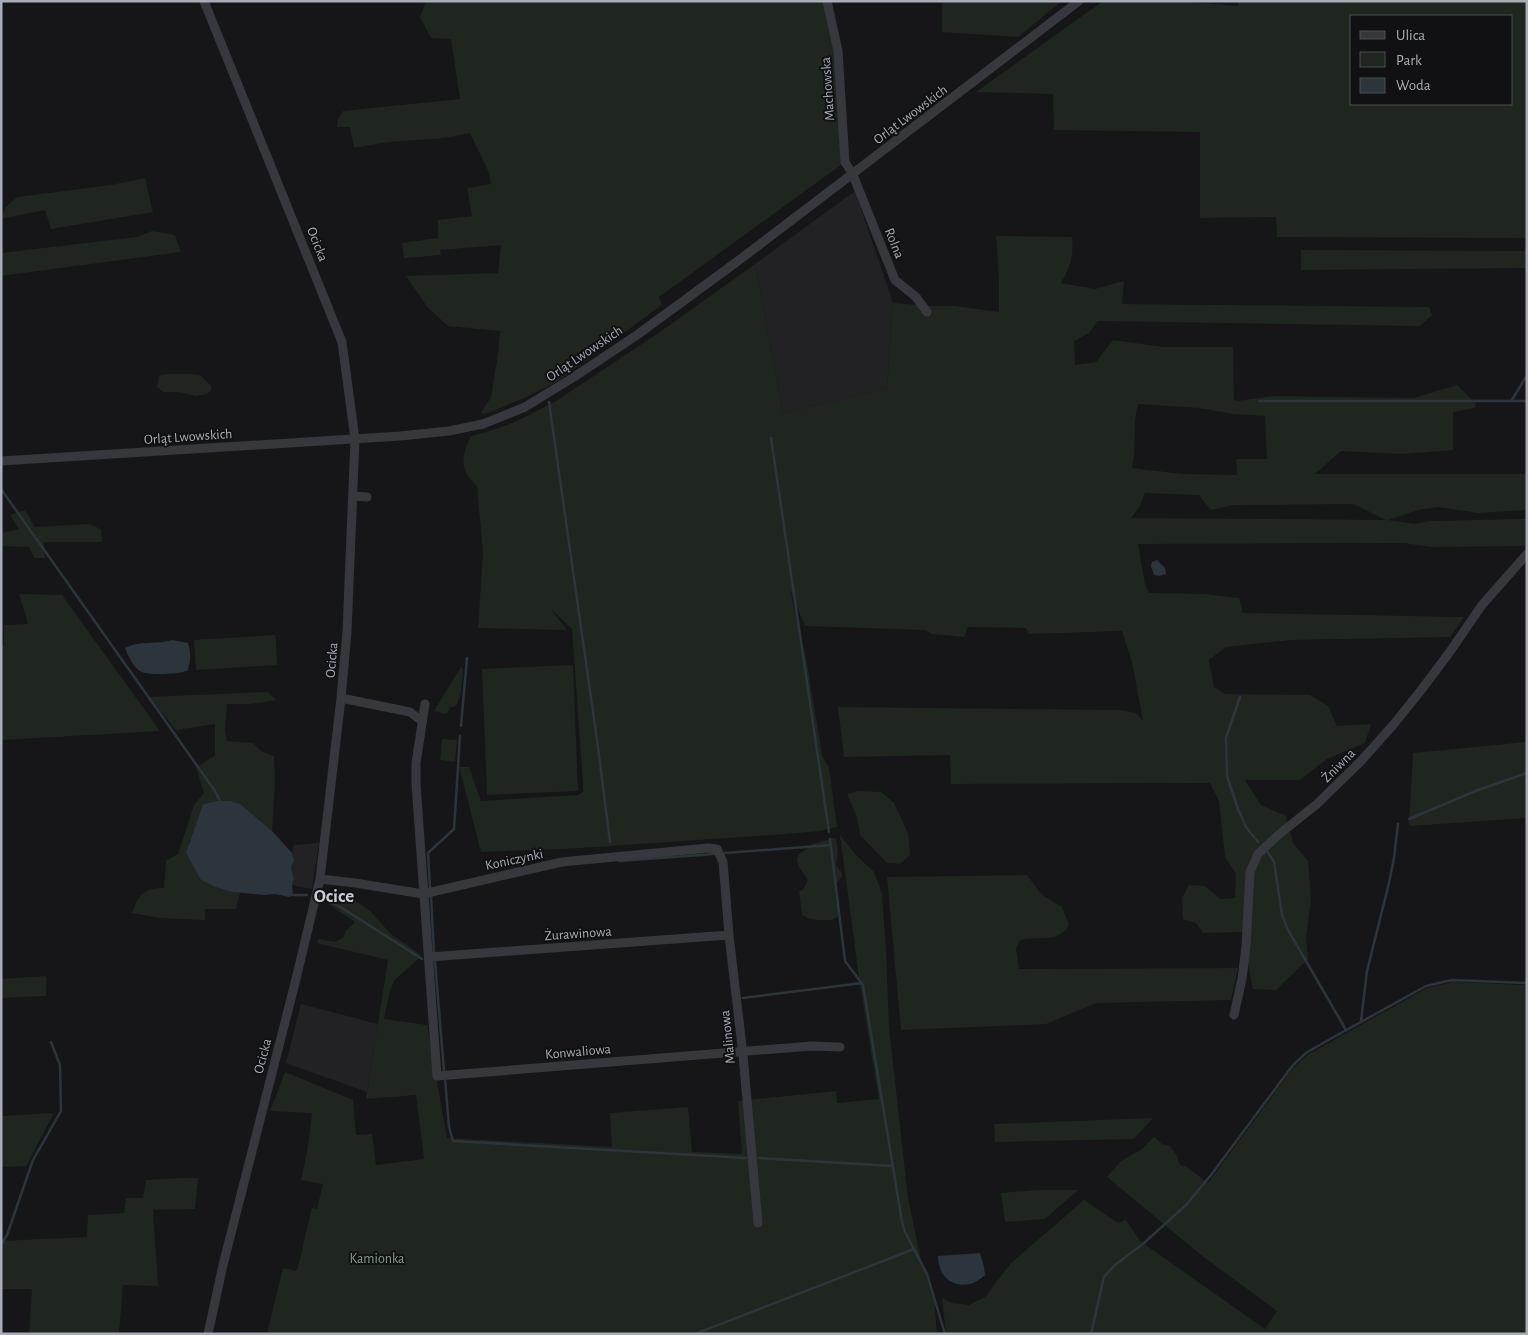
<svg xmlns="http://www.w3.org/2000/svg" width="1528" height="1335" viewBox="0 0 1528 1335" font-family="'Alegreya Sans',sans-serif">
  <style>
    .built { fill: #222225 }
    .green { fill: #1e261f; fill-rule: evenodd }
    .water { fill: #2c353c }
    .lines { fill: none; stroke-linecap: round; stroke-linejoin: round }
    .stream { stroke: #2c353c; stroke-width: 2.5 }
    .minor { stroke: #37383d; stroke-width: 9 }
    .labels { text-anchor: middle; stroke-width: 4; stroke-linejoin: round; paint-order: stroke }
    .street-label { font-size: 14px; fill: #a8adb8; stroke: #111113 }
    .park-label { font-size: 14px; fill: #7fa381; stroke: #111113 }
    .district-label { font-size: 19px; font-weight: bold; fill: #c9ccd4; stroke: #111113 }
  </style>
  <rect width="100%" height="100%" fill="#161618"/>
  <path class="built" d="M 855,191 L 893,303 L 887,388 L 783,413 L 755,264 Z
    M 319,843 L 312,889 L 292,885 L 291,868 L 294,861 L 292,853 L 294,845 Z
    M 301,1004 L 378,1024 L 367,1092 L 286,1063 Z"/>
  <path class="green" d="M 426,1 L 827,1 L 838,51 L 845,162 L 659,297 L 662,305 L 558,381 L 527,397 L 485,414 L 481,413 L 491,397 L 498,354 L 500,331 L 448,326 L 428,308 L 406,276 L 498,273 L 501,245 L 440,250 L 441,255 L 404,258 L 402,243 L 438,238 L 438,220 L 472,216 L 467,188 L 491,184 L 489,173 L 470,133 L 445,138 L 388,142 L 354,148 L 350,127 L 337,127 L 338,119 L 343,111 L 460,99 L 451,39 L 431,38 L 420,17 Z
    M 942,1 L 1062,1 L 1018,37 L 942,32 Z
    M 1103,1 L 1177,1 L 1238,6 L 1239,1 L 1527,1 L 1527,238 L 1277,237 L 1276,217 L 1200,218 L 1200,132 L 1054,130 L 1053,94 L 976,92 ZM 1352,16 L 1512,16 L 1512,104 L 1352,104 Z
    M 145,178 L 153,212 L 51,229 L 45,210 L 1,219 L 5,208 L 17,197 L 111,185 Z
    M 152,231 L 175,235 L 181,252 L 1,276 L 1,253 L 137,237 Z
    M 996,236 L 1072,237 C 1074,256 1070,267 1061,283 L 1095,289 L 1124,281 L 1122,304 L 1429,307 L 1432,315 L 1420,326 L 1098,321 L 1089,333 L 1074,341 L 1075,365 L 1096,362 L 1113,340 L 1163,347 L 1233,347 L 1234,400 L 1238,401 L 1272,396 L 1414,398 L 1457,385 L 1476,404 L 1475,408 L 1453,412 L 1453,450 L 1401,454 L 1341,451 L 1315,474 L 1527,474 L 1527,510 L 1478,513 L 1438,507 L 1418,510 L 1388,520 L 1415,524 L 1430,521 L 1527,519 L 1527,543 L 1525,546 L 1431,547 L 1404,543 L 1138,544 L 1145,584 L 1149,593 L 1205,594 L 1239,598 L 1243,613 L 1464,617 L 1450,637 L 1290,640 L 1226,647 L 1209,660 L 1214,687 L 1225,694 L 1310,695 L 1328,706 L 1337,726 L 1371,724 L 1365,743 L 1327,759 L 1300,780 L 1245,780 L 1261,805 L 1286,816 L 1293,843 L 1308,861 L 1311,899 L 1306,937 L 1308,959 L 1276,990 L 1253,989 L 1242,932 L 1203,933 L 1196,923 L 1183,919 L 1182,898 L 1189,885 L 1205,886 L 1220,899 L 1235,898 L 1236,874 L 1225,857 L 1219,801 L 1210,783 L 951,784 L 950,755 L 844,757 L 838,707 L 1121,710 L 1136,713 L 1143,721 L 1132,662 L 1122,631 L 1029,634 L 1026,628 L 968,627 L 964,637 L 932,634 L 925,630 L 805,626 L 790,590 L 806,658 L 822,755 L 829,768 L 837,827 L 819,831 L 786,834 L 581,848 L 481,852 L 459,767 L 469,767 L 481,801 L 578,795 L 583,792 L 583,784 L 572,629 L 551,609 L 567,630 L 478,628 L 483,553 L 477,486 C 459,470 461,456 471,436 L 493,430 L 517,421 L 556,401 L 657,334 L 755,264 L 783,413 L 887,388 L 893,303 L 930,306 L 955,306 L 999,312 L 999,278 ZM 1138,404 L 1199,408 L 1233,414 L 1265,416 L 1267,459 L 1236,459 L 1237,475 L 1182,474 L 1132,468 C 1137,447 1132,425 1138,404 ZM 1145,493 L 1199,495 L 1211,510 L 1234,505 L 1354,504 L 1386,520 L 1131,518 L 1140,506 Z
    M 1301,250 L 1527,251 L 1527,268 L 1301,270 Z
    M 165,374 L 194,374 L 200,375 L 211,386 L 211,391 L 207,394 L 196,396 L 178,392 L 163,392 L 157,387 L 159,376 Z
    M 25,510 L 35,527 L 89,524 L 101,529 L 102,542 L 44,542 L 45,558 L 34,558 L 29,547 L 1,546 L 1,533 L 19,529 L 10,515 Z
    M 19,594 L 62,595 L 160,731 L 1,740 L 1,646 L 4,645 L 4,625 L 28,624 Z
    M 275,635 L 276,641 L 277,665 L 196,670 L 194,640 Z
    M 573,665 L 578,791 L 487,795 L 482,669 Z
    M 461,667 L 463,669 C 462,682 462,695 456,706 L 451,707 L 446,714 L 434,711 Z
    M 268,692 L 276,700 L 250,704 L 227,704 L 225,730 L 227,741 L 253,743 L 261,751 L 274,756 L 275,783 L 272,831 L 230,801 L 203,804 C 198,816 196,830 189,842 L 201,880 L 232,892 L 240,893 L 236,909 L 205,909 L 205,920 L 160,918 L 132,913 C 139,894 144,888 164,888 L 166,861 L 178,854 L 194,805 L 204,793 L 196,768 L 215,755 L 215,724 L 176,730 L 149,697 Z
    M 442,739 L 457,740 L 455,762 L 440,760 Z
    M 1527,742 L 1527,818 L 1409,826 L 1413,753 Z
    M 859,791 L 881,792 L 894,803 L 908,833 L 910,855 L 900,864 L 887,863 L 860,835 L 857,817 L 847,794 Z
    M 840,835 L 856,855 L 874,872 L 882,894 L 886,951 L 889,1027 L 908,1198 L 921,1261 L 934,1296 L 937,1334 L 267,1334 L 283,1268 L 297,1271 L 312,1208 L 317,1209 L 323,1184 L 301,1180 L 307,1152 L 312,1113 L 270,1111 L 285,1072 L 353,1100 L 356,1135 L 372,1134 L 376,1165 L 424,1159 L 416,1095 L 366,1099 L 388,960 L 317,943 L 319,939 L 334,942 L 343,938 L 346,931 L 355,922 L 330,905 L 327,893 L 342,892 L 351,897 L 370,911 L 391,934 L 421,955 C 416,964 397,975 393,983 C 388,993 387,1008 384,1019 L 427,1025 L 447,1138 L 612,1147 L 610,1113 L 688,1107 L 692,1152 L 742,1154 L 738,1101 L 836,1091 L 837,1103 L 879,1099 L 860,985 Z
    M 833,838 L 836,839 L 838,851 L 836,865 L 842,873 L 842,877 C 838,880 835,884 835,890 C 834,902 848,922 825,920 C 815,920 810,920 802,915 L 799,891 L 803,890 L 808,880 L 799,867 L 797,860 L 798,855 L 813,844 Z
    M 1027,875 L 1042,895 L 1062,907 L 1069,925 C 1057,944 1039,935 1020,940 L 1016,949 L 1019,969 L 1238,968 L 1231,1000 L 1096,1003 L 1046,1024 L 901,1030 L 887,877 Z
    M 46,976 L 46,996 L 1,998 L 1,979 Z
    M 1453,982 L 1527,985 L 1527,1334 L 946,1334 L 942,1298 L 952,1303 L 969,1305 L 985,1297 L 1011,1263 L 1084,1200 L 1118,1223 L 1126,1220 L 1140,1241 L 1265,1329 L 1277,1311 L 1201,1255 L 1107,1177 L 1121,1161 L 1142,1149 L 1154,1137 L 1162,1144 L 1170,1146 L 1176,1154 L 1180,1165 L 1187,1167 L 1208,1183 L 1294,1067 L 1309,1054 L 1427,988 Z
    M 54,1113 L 26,1166 L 1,1167 L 1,1116 Z
    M 1153,1118 L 1134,1139 L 995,1142 L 994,1124 Z
    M 182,1178 L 198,1178 L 195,1209 L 153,1210 L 158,1286 L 123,1285 L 119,1334 L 29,1334 L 32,1289 L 1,1289 L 1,1241 L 87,1237 L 88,1215 L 124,1213 L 126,1198 L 143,1198 L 146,1180 Z
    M 1038,1190 L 1078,1190 L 1045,1219 L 1005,1222 L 1001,1193 Z"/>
  <path class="water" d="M 1157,560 L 1165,568 L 1166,574 L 1159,576 L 1154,575 L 1151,566 L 1152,562 Z
    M 172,640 L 188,643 C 191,652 191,663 187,671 C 179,674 147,676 140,671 C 133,667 128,655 125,648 C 140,640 157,645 172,640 Z
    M 218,801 L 230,801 L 240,804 L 272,831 L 292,853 L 294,861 L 291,868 L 294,879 L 292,884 L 293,895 L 289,897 L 275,894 L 265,895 L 232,892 L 216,887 L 201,880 L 186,853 L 203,804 Z
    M 980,1253 L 984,1267 L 985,1275 C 965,1294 938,1284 938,1256 Z"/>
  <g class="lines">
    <path class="stream" d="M 1512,400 L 1527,375
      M 1259,401 L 1527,401
      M 549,402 L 597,740 L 610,842
      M 771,438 L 829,832
      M 1,489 L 215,791 L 220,801
      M 1240,697 L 1226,738 L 1227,776 L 1238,809 L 1246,827 L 1258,842
      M 461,726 L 467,658
      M 1409,819 L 1478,790 L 1527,773
      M 830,839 L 845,961 L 863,985 L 902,1222 L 905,1232 L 927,1274 L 945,1334
      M 1267,851 L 1274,862 L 1282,915 L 1288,930 L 1346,1030
      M 725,853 L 831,845
      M 618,860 L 619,861 L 714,854
      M 430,888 L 428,853 L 454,829 L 460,736
      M 293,895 L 307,895
      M 431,896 L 434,953
      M 324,899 L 342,908 L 422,959
      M 435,961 L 444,1071
      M 743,998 L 862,983
      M 1361,1021 L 1367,971 L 1389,883 L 1394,858 L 1398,824
      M 445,1078 L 449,1127 L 453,1141 L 746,1158
      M 759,1158 L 893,1166
      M 1,1245 L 7,1235 L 33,1160 L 61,1111 L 60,1065 L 51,1042
      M 695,1334 L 914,1249
      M 1091,1334 L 1104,1277 L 1115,1265 L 1144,1243 L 1186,1205 L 1211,1175 L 1293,1065 L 1306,1053 L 1323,1043 L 1426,986 L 1452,980 L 1527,983"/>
    <path class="minor" d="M 204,1 L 342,342 L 355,439 L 347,632 L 341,698 L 320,879 L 295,983 L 223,1265 L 208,1334
      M 827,1 L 838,51 L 845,162 L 853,175 L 895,280 L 916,297 L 927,312
      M 1,461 L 400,436 L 449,431 L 483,424 L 525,407 L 574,377 L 637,335 L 742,258 L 1079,1
      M 354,496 L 367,497
      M 341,698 L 410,712 L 422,721
      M 425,704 L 416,763 L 416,784 L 437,1076 L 812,1046 L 840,1047
      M 320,879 L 355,883 L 423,894 L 562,862 L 708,848 L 717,849 L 723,862 L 729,935 L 743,1055 L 758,1223
      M 429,957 L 729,935
      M 1234,1015 L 1242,979 L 1246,946 L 1250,872 L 1258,854 L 1277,836 L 1317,804 L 1361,761 L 1394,724 L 1422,689 L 1449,653 L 1482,605 L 1527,554"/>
  </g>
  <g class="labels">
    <g class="street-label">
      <text transform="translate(827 89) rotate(-94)" y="5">Machowska</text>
      <text transform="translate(910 114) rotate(-37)" y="5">Orląt Lwowskich</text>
      <text transform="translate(895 243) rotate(68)" y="5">Rolna</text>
      <text transform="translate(318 244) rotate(68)" y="5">Ocicka</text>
      <text transform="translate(584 353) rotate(-34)" y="5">Orląt Lwowskich</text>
      <text transform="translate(188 436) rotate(-4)" y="5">Orląt Lwowskich</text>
      <text transform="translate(331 660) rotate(-85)" y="5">Ocicka</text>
      <text transform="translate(1338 765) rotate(-45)" y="5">Żniwna</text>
      <text transform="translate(514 859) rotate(-12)" y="5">Koniczynki</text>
      <text transform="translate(578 933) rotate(-4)" y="5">Żurawinowa</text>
      <text transform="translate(727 1037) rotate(-96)" y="5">Malinowa</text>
      <text transform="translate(578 1051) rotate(-5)" y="5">Konwaliowa</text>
      <text transform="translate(262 1056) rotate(-75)" y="5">Ocicka</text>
    </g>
    <g class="park-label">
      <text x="377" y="1263">Kamionka</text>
    </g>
    <g class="district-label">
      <text x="334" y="902">Ocice</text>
    </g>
  </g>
  <rect width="1528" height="1335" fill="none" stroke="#a8adb8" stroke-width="5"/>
  <rect x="1350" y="15" width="162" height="90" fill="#111113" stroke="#4d4f55"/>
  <rect x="1360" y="31" width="25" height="8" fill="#37383d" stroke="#4d4f55"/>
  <text x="1396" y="40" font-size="15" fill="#a8adb8">Ulica</text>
  <rect x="1360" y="52" width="25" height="15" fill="#1e261f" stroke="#4d4f55"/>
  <text x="1396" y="65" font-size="15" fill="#a8adb8">Park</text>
  <rect x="1360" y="78" width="25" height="15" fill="#2c353c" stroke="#4d4f55"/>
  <text x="1396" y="90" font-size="15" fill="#a8adb8">Woda</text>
</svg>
